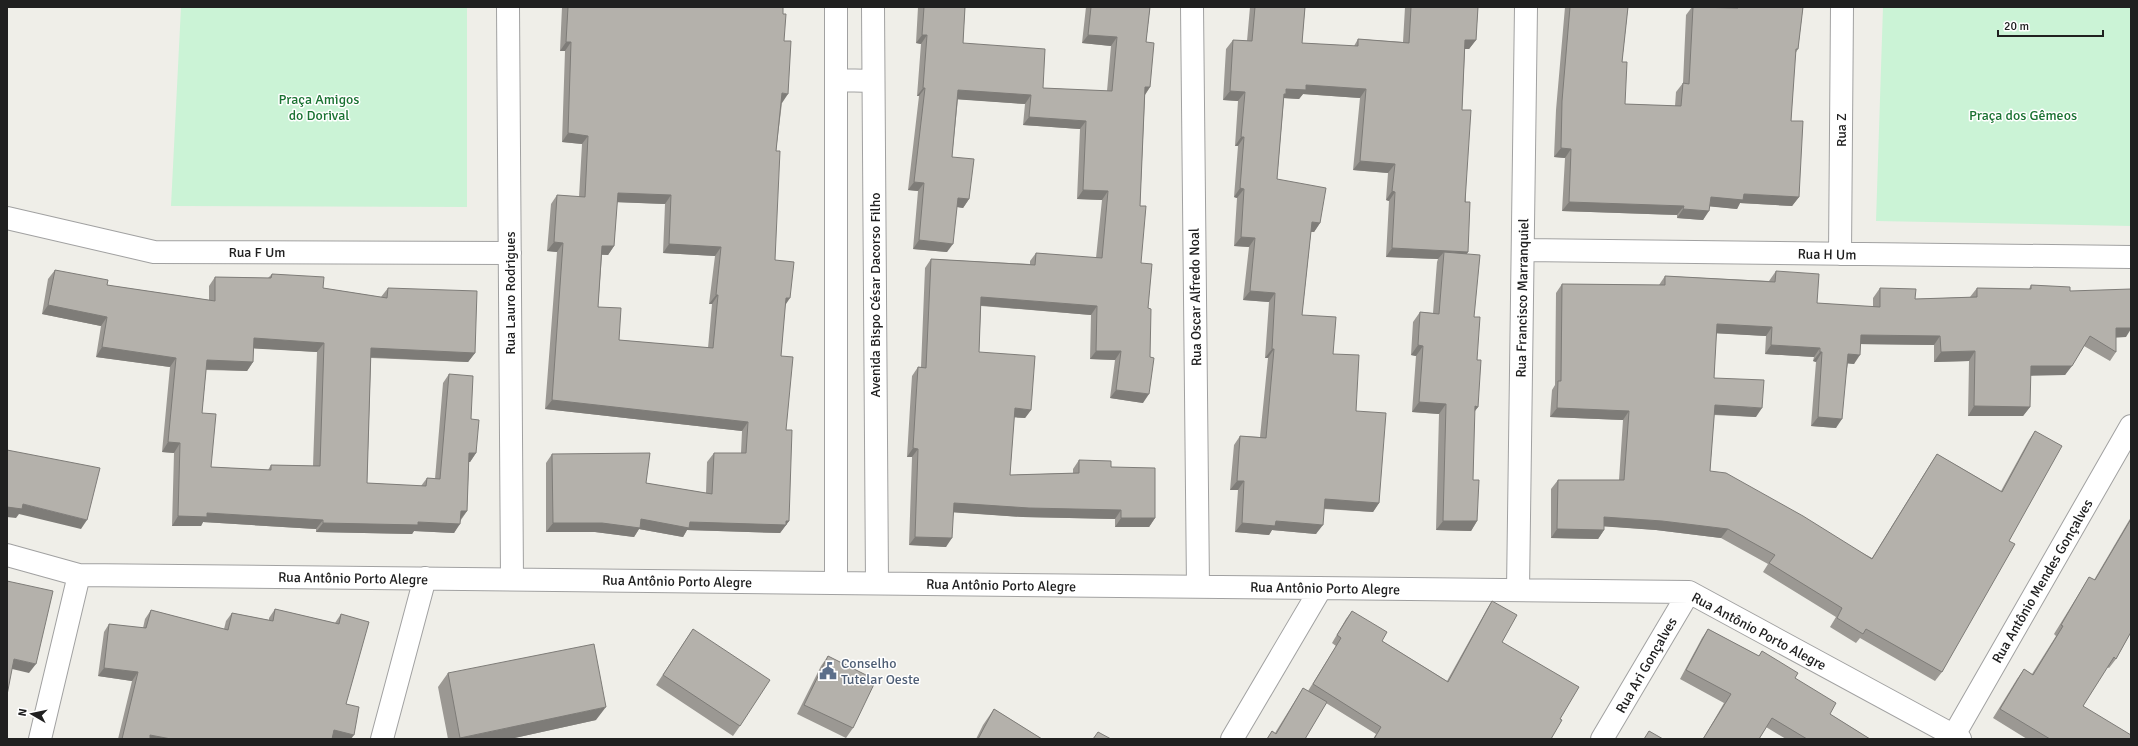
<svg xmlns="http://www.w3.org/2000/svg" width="2138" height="746" viewBox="0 0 2138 746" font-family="Signika,sans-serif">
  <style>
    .park { fill: #cbf3d6 }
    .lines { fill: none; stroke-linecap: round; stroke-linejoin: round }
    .minor-casing { stroke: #a1a1a1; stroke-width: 24 }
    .minor { stroke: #fff; stroke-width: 22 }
    .wall { fill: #9b9893; fill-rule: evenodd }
    .shaded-wall { fill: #7e7c78 }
    .building { fill: #b4b1ab; stroke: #7e7c78; fill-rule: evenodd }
    .labels { text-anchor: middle; stroke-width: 3; stroke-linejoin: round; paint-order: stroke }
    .park-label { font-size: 14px; fill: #1a7232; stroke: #fff }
    .street-label { font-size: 14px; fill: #202020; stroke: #fff }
    .service-label { font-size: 14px; fill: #4e5e75; stroke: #fff; text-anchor: start }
  </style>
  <rect width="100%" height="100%" fill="#efeee8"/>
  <path class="park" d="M 181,7 L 467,7 L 467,207 L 171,206 Z
    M 1883,7 L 2131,7 L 2131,226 L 1876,221 Z"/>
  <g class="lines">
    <g class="minor-casing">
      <path id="minor" d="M 508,7 L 512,579
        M 873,7 L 877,583
        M 1192,7 L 1198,587
        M 836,80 L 873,81
        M 7,218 L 154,252 L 510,253
        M 1523,250 L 2131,257
        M 1840,254 L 1842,7
        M 7,555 L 79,575 L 1689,592 L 1960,739
        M 836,583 L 836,7
        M 1518,590 L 1526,7
        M 1954,735 L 2131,426
        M 40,739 L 79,575
        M 382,739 L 425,578
        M 1232,739 L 1321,588
        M 1602,739 L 1689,592"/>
    </g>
    <use href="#minor" class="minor"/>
  </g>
  <path class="wall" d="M 562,7 L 783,7 L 783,14 L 784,41 L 782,103 L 776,151 L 775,260 L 785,305 L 781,356 L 786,430 L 789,521 L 780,533 L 687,530 L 683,537 L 639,529 L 634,537 L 595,532 L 546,532 L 546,463 L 552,454 L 646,483 L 706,493 L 707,462 L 714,453 L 741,453 L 742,431 L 545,409 L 557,252 L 547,251 L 551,204 L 557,195 L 579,197 L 582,144 L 562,142 L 565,51 L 560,51 ZM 617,202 L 665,204 L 663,253 L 715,256 L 709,304 L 712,304 L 708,348 L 619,340 L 598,307 L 602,255 L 608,255 L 614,246 Z
    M 918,7 L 965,7 L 963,43 L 1043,88 L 1107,91 L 1111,46 L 1082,43 L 1086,7 L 1150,7 L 1146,42 L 1150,87 L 1145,95 L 1140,206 L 1141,263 L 1148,308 L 1143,403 L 1110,398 L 1115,360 L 1090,359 L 1091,315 L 981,306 L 979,352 L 1031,410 L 1025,418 L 1014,417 L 1010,475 L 1073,473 L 1073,469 L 1079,460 L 1111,467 L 1155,518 L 1149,527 L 1115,527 L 1115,519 L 1023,517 L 954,512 L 946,547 L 909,545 L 912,457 L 907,457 L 910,407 L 912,376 L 918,367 L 921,367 L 925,268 L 931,259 L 1030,264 L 1030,261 L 1036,253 L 1096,258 L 1102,200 L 1077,199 L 1080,129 L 1023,125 L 1025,104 L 958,99 L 952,157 L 969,199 L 963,208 L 957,207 L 947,252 L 913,249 L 918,191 L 908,190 L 919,96 L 917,96 L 921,44 L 916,43 Z
    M 1250,7 L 1305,7 L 1302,43 L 1354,46 L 1358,39 L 1403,42 L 1405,7 L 1478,7 L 1476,40 L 1469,49 L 1465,49 L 1462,110 L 1468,252 L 1466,254 L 1474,317 L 1477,360 L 1478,407 L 1474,412 L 1473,480 L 1477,521 L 1471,531 L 1436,530 L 1439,414 L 1412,412 L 1416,356 L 1411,355 L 1413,322 L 1420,312 L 1433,313 L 1437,262 L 1438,259 L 1386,257 L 1389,201 L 1386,200 L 1388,173 L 1353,170 L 1360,98 L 1303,94 L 1299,99 L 1284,98 L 1277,179 L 1320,223 L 1314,232 L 1311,232 L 1302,315 L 1333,354 L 1356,411 L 1379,503 L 1373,512 L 1324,509 L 1316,534 L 1272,530 L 1269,535 L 1235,532 L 1238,490 L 1230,490 L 1234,445 L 1240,436 L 1260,437 L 1268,358 L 1265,358 L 1269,302 L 1243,300 L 1249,247 L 1234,246 L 1237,198 L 1234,197 L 1238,146 L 1235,146 L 1238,101 L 1223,100 L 1226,49 L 1233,40 L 1247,41 Z
    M 1565,7 L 1628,7 L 1622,62 L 1625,104 L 1675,106 L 1676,92 L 1683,83 L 1686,15 L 1692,7 L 1732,8 L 1732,7 L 1803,7 L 1798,49 L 1795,54 L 1791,121 L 1799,197 L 1792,206 L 1740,203 L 1737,209 L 1710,206 L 1703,220 L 1677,218 L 1677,215 L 1562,211 L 1565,158 L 1554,157 L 1556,110 Z
    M 55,270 L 107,285 L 209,300 L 209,286 L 215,277 L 268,278 L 272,274 L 323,288 L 381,297 L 388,288 L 475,353 L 468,362 L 371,358 L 367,483 L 421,486 L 427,478 L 435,479 L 443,383 L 449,374 L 471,419 L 476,453 L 470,462 L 469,462 L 467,511 L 461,520 L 454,533 L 414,531 L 412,534 L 316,532 L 316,529 L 203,522 L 201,526 L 172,526 L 174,453 L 162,452 L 170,367 L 96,357 L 101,326 L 42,314 L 48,279 ZM 253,348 L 317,352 L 313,466 L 271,465 L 268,470 L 211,467 L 202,413 L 206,370 L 247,371 L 253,362 Z
    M 1776,271 L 1817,303 L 1873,307 L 1873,298 L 1880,288 L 1915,299 L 1970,297 L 1977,288 L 2029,289 L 2031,285 L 2070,291 L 2126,337 L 2116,337 L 2116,352 L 2110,361 L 2084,346 L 2065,375 L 2030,375 L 2030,407 L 2023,416 L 1968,416 L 1969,361 L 1934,362 L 1934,345 L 1861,344 L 1854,364 L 1848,363 L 1836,428 L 1811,426 L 1816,362 L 1813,361 L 1814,357 L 1765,354 L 1766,336 L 1716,333 L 1714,378 L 1756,417 L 1714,415 L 1710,471 L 1872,558 L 1931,463 L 1937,454 L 2001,491 L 2029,440 L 2035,431 L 2009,541 L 1942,672 L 1935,681 L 1860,638 L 1856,643 L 1830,627 L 1836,617 L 1763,572 L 1768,564 L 1721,538 L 1656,530 L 1604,526 L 1604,530 L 1598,539 L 1551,538 L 1551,489 L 1558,480 L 1619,480 L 1623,420 L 1550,417 L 1552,390 L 1555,385 L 1556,293 L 1562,284 L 1659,285 L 1665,276 L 1769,281 Z
    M 2131,517 L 2131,632 L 2116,659 L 2109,668 L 2107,667 L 2083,706 L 2131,739 L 2027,739 L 1993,718 L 2017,679 L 2024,669 L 2032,674 L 2056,636 L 2054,634 L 2083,587 L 2089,577 L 2094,580 Z
    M 1492,601 L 1502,642 L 1560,719 L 1551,739 L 1373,739 L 1376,734 L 1326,703 L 1305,739 L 1267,739 L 1272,731 L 1275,733 L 1298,696 L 1303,688 L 1308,691 L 1336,646 L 1332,643 L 1346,619 L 1352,611 L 1382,641 L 1447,681 L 1487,609 Z
    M 275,609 L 335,623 L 341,614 L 346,704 L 351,739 L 118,739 L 132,681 L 98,676 L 104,632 L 109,624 L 143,628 L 145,619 L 151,610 L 224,629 L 226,621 L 232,613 L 269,620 L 269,618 Z
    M 693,629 L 740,726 L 733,736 L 656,685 Z
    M 1708,629 L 1759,656 L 1762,651 L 1795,678 L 1830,714 L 1870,739 L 1786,739 L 1766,727 L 1759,739 L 1703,739 L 1724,703 L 1680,679 L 1702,638 Z
    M 828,656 L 853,728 L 846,738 L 797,714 L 821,666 Z
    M 448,673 L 596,720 L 510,739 L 448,739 L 438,687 Z
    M 994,709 L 1042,739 L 976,739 L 983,725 Z"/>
  <path class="shaded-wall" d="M 922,35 L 927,35 L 921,44 L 916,43 Z
    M 1088,35 L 1117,37 L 1111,46 L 1082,43 Z
    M 1465,40 L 1476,40 L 1469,49 L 1459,49 Z
    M 566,42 L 571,42 L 565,51 L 560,51 Z
    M 1306,85 L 1366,89 L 1360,98 L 1303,94 L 1299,99 L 1283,98 L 1286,89 Z
    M 1145,87 L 1150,87 L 1144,96 Z
    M 923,88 L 925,88 L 919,96 L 917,96 Z
    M 958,90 L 1031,95 L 1025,104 L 952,99 Z
    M 1230,91 L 1245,92 L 1238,101 L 1223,100 Z
    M 782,93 L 788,94 L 782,103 L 776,102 Z
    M 1029,117 L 1086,121 L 1080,129 L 1023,125 Z
    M 568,133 L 588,136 L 582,144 L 562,142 Z
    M 1241,137 L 1244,137 L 1238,146 L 1235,146 Z
    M 1561,148 L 1571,149 L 1565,158 L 1554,157 Z
    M 1360,161 L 1395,164 L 1388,173 L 1353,170 Z
    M 914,182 L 924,183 L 918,191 L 908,190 Z
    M 1240,188 L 1244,189 L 1237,198 L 1234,197 Z
    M 1083,190 L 1108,191 L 1102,200 L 1077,199 Z
    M 1392,191 L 1395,192 L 1389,201 L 1386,200 Z
    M 618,193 L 671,195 L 665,204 L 612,202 Z
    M 1744,194 L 1799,197 L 1792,206 L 1740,203 L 1737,209 L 1705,206 L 1711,197 Z
    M 958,198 L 969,199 L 963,208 L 952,206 Z
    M 1569,202 L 1684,206 L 1677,215 L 1562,211 Z
    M 1683,209 L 1709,211 L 1703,220 L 1677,218 Z
    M 1312,222 L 1320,223 L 1314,232 L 1305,231 Z
    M 1241,237 L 1255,238 L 1249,247 L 1234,246 Z
    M 919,240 L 953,244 L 947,252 L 913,249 Z
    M 554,242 L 563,243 L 557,252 L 547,251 Z
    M 669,244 L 721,247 L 715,256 L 663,253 Z
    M 602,246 L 614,246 L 608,255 L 596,254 Z
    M 1392,248 L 1468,252 L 1462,261 L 1444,252 L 1438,259 L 1386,257 Z
    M 1250,291 L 1275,293 L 1269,302 L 1243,300 Z
    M 716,295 L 718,295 L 712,304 L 709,304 Z
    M 981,297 L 1097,306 L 1091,315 L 975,305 Z
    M 786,298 L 790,298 L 784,307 Z
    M 48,305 L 107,317 L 101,326 L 42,314 Z
    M 1717,324 L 1772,327 L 1766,336 L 1710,333 Z
    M 2116,328 L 2131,328 L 2131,329 L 2126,337 L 2110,338 Z
    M 1861,335 L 1940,336 L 1934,345 L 1855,344 Z
    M 254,338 L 324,343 L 317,352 L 247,348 Z
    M 1418,345 L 1423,346 L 1416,356 L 1411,355 Z
    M 1771,345 L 1820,348 L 1814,357 L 1765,354 Z
    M 102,347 L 176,358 L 170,367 L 96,357 Z
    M 371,348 L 475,353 L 468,362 L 365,357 Z
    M 1272,349 L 1274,349 L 1268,358 L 1265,358 Z
    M 1096,351 L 1121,351 L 1115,360 L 1090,359 Z
    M 1975,351 L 1969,361 L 1934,362 L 1941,352 Z
    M 1820,352 L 1822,352 L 1816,362 L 1813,361 Z
    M 1848,354 L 1860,355 L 1854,364 L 1842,363 Z
    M 207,360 L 253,362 L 247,371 L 200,369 Z
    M 2031,366 L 2072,366 L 2065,375 L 2024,376 Z
    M 1116,390 L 1149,394 L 1143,403 L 1110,398 Z
    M 552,400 L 748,422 L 742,431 L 545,409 Z
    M 1419,402 L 1446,404 L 1439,414 L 1412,412 Z
    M 1715,405 L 1762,408 L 1756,417 L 1708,414 Z
    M 1475,406 L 1478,407 L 1471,416 Z
    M 1974,406 L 2030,407 L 2023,416 L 1968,416 Z
    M 1015,408 L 1031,410 L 1025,418 L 1009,417 Z
    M 1557,408 L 1629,411 L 1623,420 L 1550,417 Z
    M 1818,417 L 1842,419 L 1836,428 L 1811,426 Z
    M 168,442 L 180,443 L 174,453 L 162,452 Z
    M 913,448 L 918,449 L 912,457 L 907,457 Z
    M 469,453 L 476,453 L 470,462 L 463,462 Z
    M 1237,481 L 1244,481 L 1238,490 L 1230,490 Z
    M 1325,499 L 1379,503 L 1373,512 L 1319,508 Z
    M 954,503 L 1121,510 L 1115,519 L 1023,517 L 948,512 Z
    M 23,504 L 87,520 L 81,529 L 19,514 L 16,518 L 7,517 L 7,507 Z
    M 461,511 L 467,511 L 460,520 Z
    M 207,513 L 323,520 L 316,529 L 203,522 L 201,526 L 172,526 L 178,516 Z
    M 1604,517 L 1662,521 L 1728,529 L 1721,538 L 1656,530 L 1598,526 Z
    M 1121,518 L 1155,518 L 1149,527 L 1115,527 Z
    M 641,519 L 690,522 L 789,521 L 780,533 L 687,530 L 683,537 L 639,529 L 634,537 L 595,532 L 546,532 L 553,523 Z
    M 1276,521 L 1323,525 L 1316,534 L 1272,530 L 1269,535 L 1235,532 L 1242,523 Z
    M 1443,521 L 1477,521 L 1471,531 L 1436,530 Z
    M 418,522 L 460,524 L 454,533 L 414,531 L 412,534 L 316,532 L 323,523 Z
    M 1557,529 L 1604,530 L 1598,539 L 1551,538 Z
    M 915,537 L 952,538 L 946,547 L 909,545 Z
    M 14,659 L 36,664 L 29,673 L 8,668 Z
    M 104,668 L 138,672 L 132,681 L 98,676 Z
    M 606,707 L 596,720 L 510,739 L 459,739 L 460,738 Z
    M 334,730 L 354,735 L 351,739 L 328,739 Z
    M 150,735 L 171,739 L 148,739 Z"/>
  <path class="building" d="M 568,7 L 783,7 L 783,14 L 786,14 L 784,41 L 791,41 L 788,94 L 782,93 L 776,151 L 780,151 L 775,260 L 794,262 L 790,298 L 786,298 L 781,356 L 793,357 L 786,430 L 792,430 L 789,521 L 786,521 L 786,525 L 690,522 L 689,528 L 641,519 L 640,528 L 602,523 L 553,523 L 552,454 L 650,453 L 646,483 L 712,494 L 714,453 L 746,453 L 748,422 L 552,400 L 563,243 L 554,242 L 557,195 L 585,197 L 588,136 L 568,133 L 571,42 L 566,42 ZM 618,193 L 671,195 L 669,244 L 721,247 L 716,295 L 718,295 L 713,348 L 619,340 L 621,308 L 598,307 L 602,246 L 614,246 Z
    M 924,7 L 965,7 L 963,43 L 1045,49 L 1043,88 L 1112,91 L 1117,37 L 1088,35 L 1091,7 L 1150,7 L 1146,42 L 1154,43 L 1150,87 L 1145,87 L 1140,206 L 1146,206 L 1141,263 L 1152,264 L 1148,308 L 1151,309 L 1150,357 L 1154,358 L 1149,394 L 1116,390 L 1121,351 L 1096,351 L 1097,306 L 981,297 L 979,352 L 1035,356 L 1031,410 L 1015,408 L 1010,475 L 1079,473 L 1079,460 L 1111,461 L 1111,467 L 1155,468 L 1155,518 L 1121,518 L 1121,510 L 1029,508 L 954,503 L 952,538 L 915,537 L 918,449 L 913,448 L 916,398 L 918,367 L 926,368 L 931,259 L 1035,265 L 1036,253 L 1102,258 L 1108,191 L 1083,190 L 1086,121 L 1029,117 L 1031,95 L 958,90 L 952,157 L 974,159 L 969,199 L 958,198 L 953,244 L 919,240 L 924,183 L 914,182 L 925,88 L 923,88 L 927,35 L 922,35 Z
    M 1255,7 L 1305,7 L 1302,43 L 1358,46 L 1358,39 L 1409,43 L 1411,7 L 1478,7 L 1476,40 L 1465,40 L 1462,110 L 1471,110 L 1465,202 L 1470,202 L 1468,252 L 1392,248 L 1395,192 L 1392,191 L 1395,164 L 1360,161 L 1366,89 L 1306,85 L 1306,90 L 1286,89 L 1286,94 L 1284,94 L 1277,179 L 1326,188 L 1320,223 L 1312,222 L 1302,315 L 1336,317 L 1333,354 L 1359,355 L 1356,411 L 1386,413 L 1379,503 L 1325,499 L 1323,525 L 1276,521 L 1275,526 L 1242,523 L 1244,481 L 1237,481 L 1240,436 L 1266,438 L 1274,349 L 1272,349 L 1275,293 L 1250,291 L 1255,238 L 1241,237 L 1244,189 L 1240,188 L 1244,137 L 1241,137 L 1245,92 L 1230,91 L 1233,40 L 1252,41 Z
    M 1570,7 L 1628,7 L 1622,62 L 1627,62 L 1625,104 L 1681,106 L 1683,83 L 1689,84 L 1693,7 L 1738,8 L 1738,7 L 1803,7 L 1798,49 L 1796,49 L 1791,121 L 1803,121 L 1799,197 L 1744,194 L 1743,200 L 1711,197 L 1709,211 L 1683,209 L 1684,206 L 1569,202 L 1571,149 L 1561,148 L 1562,101 Z
    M 1444,252 L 1480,255 L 1474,317 L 1480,317 L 1477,360 L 1481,360 L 1478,407 L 1475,406 L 1473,480 L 1479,480 L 1477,521 L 1443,521 L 1446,404 L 1419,402 L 1423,346 L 1418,345 L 1420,312 L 1439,314 Z
    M 55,270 L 108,280 L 107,285 L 215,301 L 215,277 L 271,278 L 272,274 L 324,277 L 323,288 L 387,298 L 388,288 L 477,291 L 475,353 L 371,348 L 367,483 L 426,486 L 427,478 L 440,479 L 449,374 L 473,376 L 471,419 L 479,420 L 476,453 L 469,453 L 467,511 L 461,511 L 460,524 L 418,522 L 418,525 L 323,523 L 323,520 L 207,513 L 207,517 L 178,516 L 180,443 L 168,442 L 176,358 L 102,347 L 107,317 L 48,305 ZM 254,338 L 324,343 L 320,466 L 271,465 L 271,470 L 211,467 L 216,414 L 202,413 L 207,360 L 253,362 Z
    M 1776,271 L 1819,274 L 1817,303 L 1880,307 L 1880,288 L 1916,289 L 1915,299 L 1977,297 L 1977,288 L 2031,289 L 2031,285 L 2070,287 L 2070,291 L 2131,289 L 2131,328 L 2116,328 L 2116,352 L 2090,336 L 2072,366 L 2031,366 L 2030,407 L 1974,406 L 1975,351 L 1941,352 L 1940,336 L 1861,335 L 1860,355 L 1848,354 L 1842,419 L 1818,417 L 1822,352 L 1820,352 L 1820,348 L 1771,345 L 1772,327 L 1717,324 L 1714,378 L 1764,380 L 1762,408 L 1715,405 L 1710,471 L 1726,473 L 1803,516 L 1872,559 L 1937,454 L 2002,492 L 2035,431 L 2062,446 L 2009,541 L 2015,544 L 1942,672 L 1866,629 L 1863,634 L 1837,618 L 1842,608 L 1769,563 L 1775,555 L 1728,529 L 1662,521 L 1604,517 L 1604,530 L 1557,529 L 1558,480 L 1624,480 L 1629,411 L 1557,408 L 1558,381 L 1561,381 L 1562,284 L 1665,285 L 1665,276 L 1775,282 Z
    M 7,450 L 100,468 L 87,520 L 23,504 L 22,509 L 7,507 Z
    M 2131,519 L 2131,632 L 2116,659 L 2114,657 L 2083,706 L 2131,735 L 2131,739 L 2050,739 L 2000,709 L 2024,669 L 2033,675 L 2063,626 L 2061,625 L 2089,577 L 2095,580 Z
    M 7,581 L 53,591 L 36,664 L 14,659 L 7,695 Z
    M 1492,601 L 1517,615 L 1502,642 L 1579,687 L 1560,719 L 1562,720 L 1551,739 L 1374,739 L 1381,727 L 1313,684 L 1341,638 L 1337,635 L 1352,611 L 1387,632 L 1382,641 L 1448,682 Z
    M 275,609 L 339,624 L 341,614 L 369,622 L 346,704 L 359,707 L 354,735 L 334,730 L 332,739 L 171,739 L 150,735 L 150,739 L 122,739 L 138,672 L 104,668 L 109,624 L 146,628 L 151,610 L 228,630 L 232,613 L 273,621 Z
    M 693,629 L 770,680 L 740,726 L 663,675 Z
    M 1708,629 L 1759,656 L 1762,651 L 1798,673 L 1795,678 L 1836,703 L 1830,714 L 1870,739 L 1807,739 L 1772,718 L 1759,739 L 1703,739 L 1731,694 L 1686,670 Z
    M 594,644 L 606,707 L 460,738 L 448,673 Z
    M 828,656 L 876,680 L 853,728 L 804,705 Z
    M 1303,688 L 1327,702 L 1305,739 L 1267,739 L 1272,731 L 1276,734 Z
    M 994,709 L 1042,739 L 978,739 Z
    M 1649,731 L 1663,739 L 1644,739 Z
    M 1098,732 L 1111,739 L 1093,739 Z"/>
  <defs>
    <g id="civic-bare" transform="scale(1.38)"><path d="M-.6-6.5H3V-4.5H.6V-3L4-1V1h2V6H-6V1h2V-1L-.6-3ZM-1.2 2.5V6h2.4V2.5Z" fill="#5c6f8a" stroke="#fff" stroke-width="2.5" paint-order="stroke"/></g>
  </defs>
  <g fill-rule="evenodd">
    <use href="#civic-bare" x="828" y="671"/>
  </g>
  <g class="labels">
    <g class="park-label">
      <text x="319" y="104">Praça Amigos<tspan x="319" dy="16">do Dorival</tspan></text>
      <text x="2023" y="120">Praça dos Gêmeos</text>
    </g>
    <g class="street-label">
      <text transform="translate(1841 130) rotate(-90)" y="5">Rua Z</text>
      <text x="257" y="257">Rua F Um</text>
      <text transform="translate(1827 254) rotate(1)" y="5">Rua H Um</text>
      <text transform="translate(510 293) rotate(-90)" y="5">Rua Lauro Rodrigues</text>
      <text transform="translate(875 295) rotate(-90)" y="5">Avenida Bispo César Dacorso Filho</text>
      <text transform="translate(1195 297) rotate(-91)" y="5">Rua Oscar Alfredo Noal</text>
      <text transform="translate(1522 298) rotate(-89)" y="5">Rua Francisco Marranquiel</text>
      <text transform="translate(353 578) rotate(1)" y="5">Rua Antônio Porto Alegre</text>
      <text transform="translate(677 581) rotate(1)" y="5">Rua Antônio Porto Alegre</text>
      <text transform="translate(2042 581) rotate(-60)" y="5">Rua Antônio Mendes Gonçalves</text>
      <text transform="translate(1001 585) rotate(1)" y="5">Rua Antônio Porto Alegre</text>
      <text transform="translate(1325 588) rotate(1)" y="5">Rua Antônio Porto Alegre</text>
      <text transform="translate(1759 631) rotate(28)" y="5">Rua Antônio Porto Alegre</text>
      <text transform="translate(1646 665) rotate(-60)" y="5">Rua Ari Gonçalves</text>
    </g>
    <g class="service-label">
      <text x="841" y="668">Conselho<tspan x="841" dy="16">Tutelar Oeste</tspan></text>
    </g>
  </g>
  <rect width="2138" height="746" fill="none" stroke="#202020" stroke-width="16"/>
  <g transform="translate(32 714) rotate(279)" stroke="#ffffff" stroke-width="3" paint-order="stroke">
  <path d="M0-3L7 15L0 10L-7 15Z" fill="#202020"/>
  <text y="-6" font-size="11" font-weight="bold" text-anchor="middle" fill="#202020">N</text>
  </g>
  <path d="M1998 30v6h105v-6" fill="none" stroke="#202020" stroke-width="2"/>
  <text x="2004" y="30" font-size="12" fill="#202020" stroke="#ffffff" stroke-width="3" paint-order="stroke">20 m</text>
</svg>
